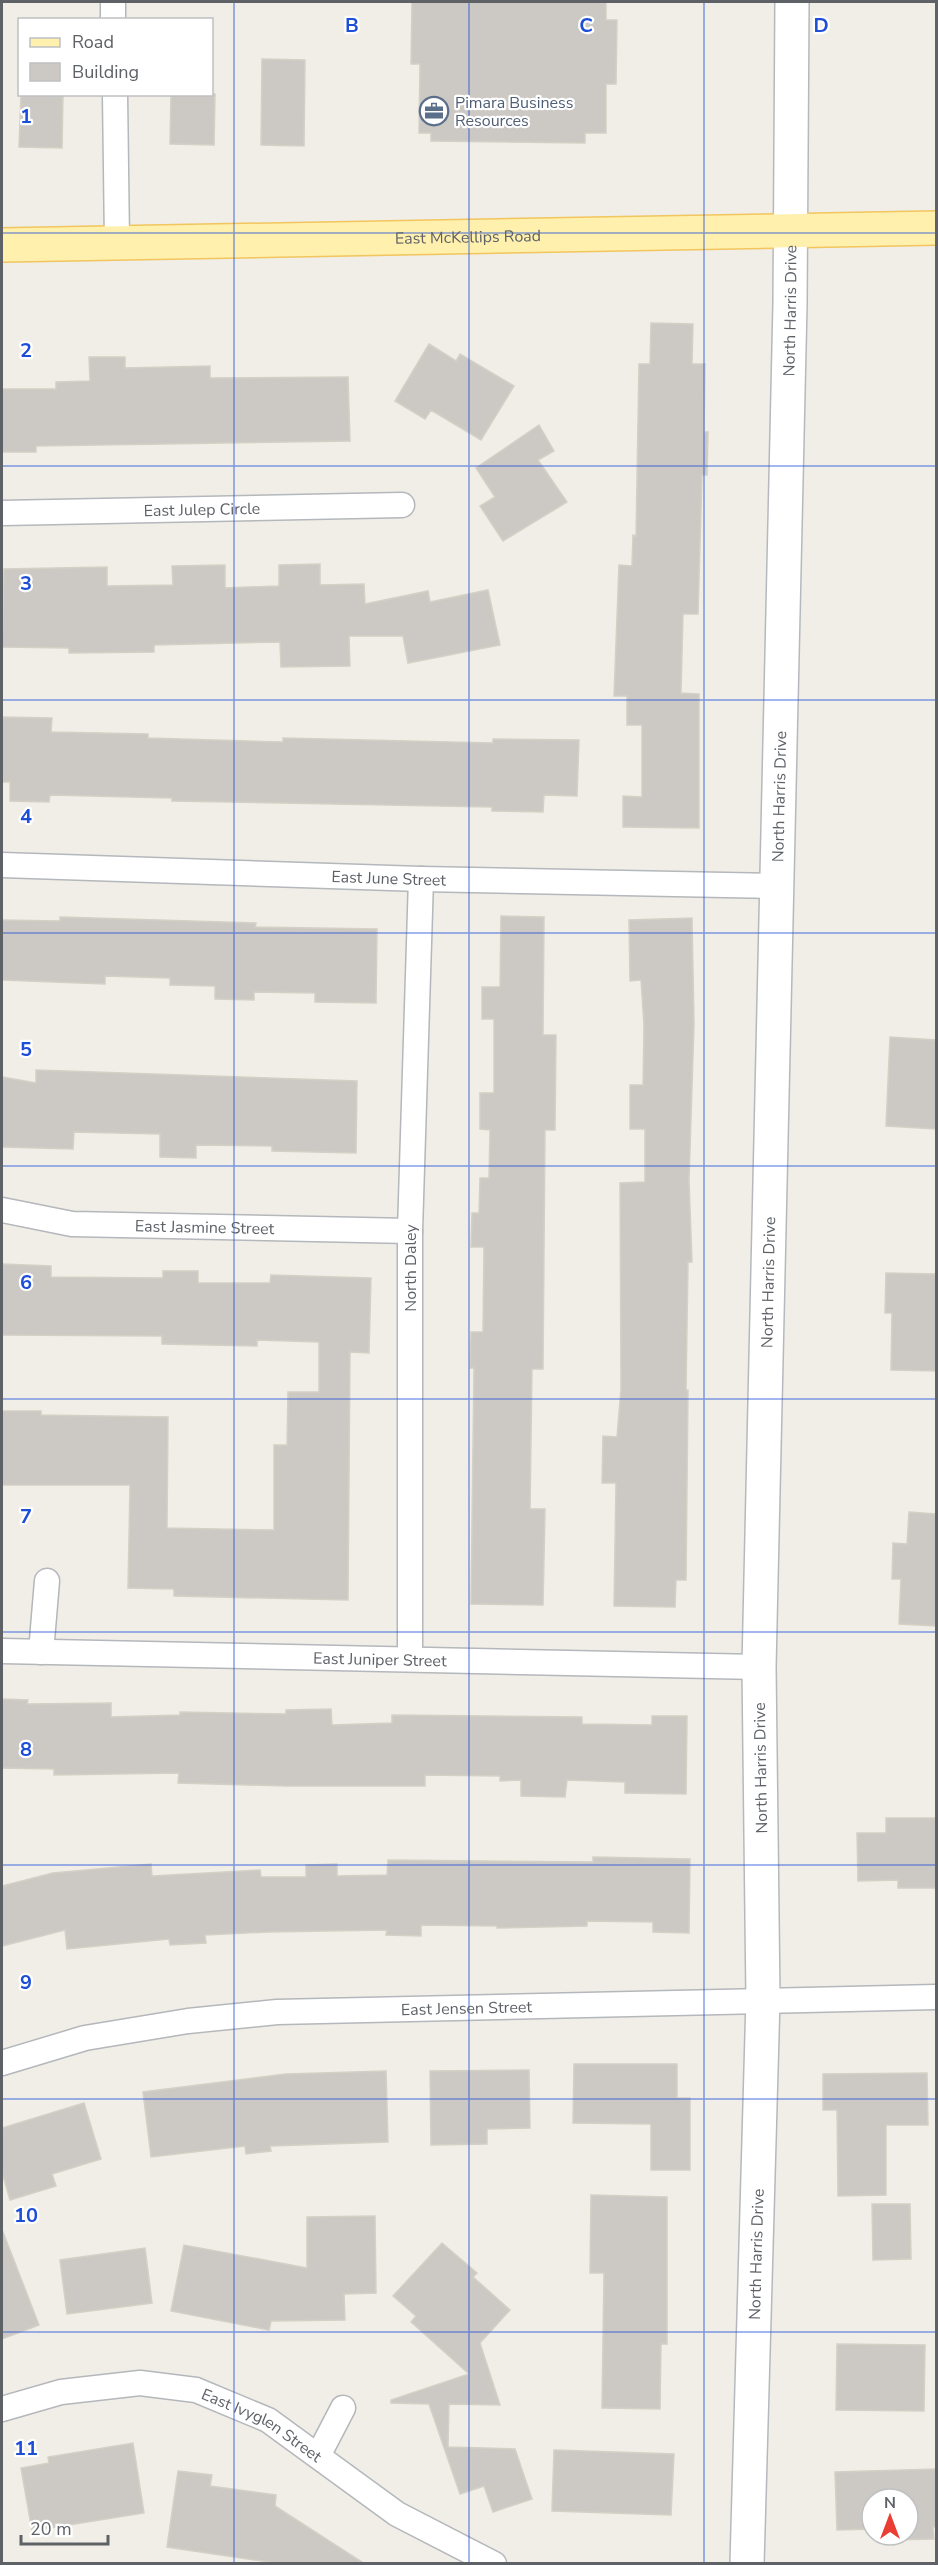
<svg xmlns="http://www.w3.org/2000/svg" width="938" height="2565" viewBox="0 0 938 2565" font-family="'Nunito Sans',sans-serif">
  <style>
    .building { fill: #ccc9c4; stroke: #d5d0c5; stroke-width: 1.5 }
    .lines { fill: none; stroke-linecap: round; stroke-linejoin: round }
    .street-casing { stroke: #b4b7bb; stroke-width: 27 }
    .secondary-casing { stroke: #b5b9be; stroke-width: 36 }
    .primary-casing { stroke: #f2c55e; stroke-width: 36 }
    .street { stroke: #fff; stroke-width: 24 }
    .secondary { stroke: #fff; stroke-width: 33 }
    .primary { stroke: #fff0ad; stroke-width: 33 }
    .grid { fill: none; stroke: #1d4ed8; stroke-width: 1.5; stroke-opacity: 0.55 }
    .labels { text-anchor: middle; stroke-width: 4.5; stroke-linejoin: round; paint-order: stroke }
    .service-label { font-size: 16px; fill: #4e5e75; stroke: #fff; text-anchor: start }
    .street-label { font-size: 16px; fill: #5e6267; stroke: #fff }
    .grid-label { font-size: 20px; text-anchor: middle; font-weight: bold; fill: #1d4ed8; stroke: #fff; stroke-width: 4.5; stroke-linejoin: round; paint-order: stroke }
  </style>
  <rect width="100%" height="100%" fill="#f0eee7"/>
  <path class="building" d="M 412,2 L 606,2 L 606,20 L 617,20 L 616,84 L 606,84 L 606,133 L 585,133 L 585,143 L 431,141 L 431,133 L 419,133 L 420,64 L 411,64 Z
    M 262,59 L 305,60 L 304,146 L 261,145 Z
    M 21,94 L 63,94 L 62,148 L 19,147 Z
    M 171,94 L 215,94 L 214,145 L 170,144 Z
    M 651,323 L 693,324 L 692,364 L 705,364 L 704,432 L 708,432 L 707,475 L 702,475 L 698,614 L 683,614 L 681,693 L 699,694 L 699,828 L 623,827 L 623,796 L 642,797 L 642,725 L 627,725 L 627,696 L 614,696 L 619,565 L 632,566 L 633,535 L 636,536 L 639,364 L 650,364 Z
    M 429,344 L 456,361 L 460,354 L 514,386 L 481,440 L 431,410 L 425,419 L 395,401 Z
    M 89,357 L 125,357 L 125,368 L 210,366 L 210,378 L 348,377 L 350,441 L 36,446 L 36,452 L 2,452 L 2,389 L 56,389 L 56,382 L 90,381 Z
    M 539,425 L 554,451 L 538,460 L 567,502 L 503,541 L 480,506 L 495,497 L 476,468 Z
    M 320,564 L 320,585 L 364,584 L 365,604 L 428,591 L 430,602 L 488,590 L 500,645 L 408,663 L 403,636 L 349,636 L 350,666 L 281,667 L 280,642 L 154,645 L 154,652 L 69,653 L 69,648 L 2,647 L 4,569 L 107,567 L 107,586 L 173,585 L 172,566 L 225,565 L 225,588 L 279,586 L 279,565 Z
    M 2,717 L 52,718 L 51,732 L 148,734 L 148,738 L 283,742 L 283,738 L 493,743 L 493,739 L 579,740 L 577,796 L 544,795 L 543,812 L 492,811 L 492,807 L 172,801 L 172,798 L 50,795 L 49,802 L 10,801 L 10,782 L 2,782 Z
    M 501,916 L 544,917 L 543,1035 L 556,1035 L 555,1130 L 545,1130 L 543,1369 L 532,1369 L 530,1509 L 545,1509 L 543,1605 L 471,1604 L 474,1368 L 470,1368 L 471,1332 L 483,1332 L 484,1247 L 471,1247 L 472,1213 L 479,1213 L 480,1178 L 489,1178 L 490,1130 L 480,1129 L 480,1093 L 494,1093 L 494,1019 L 482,1019 L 482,987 L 500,987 Z
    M 60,917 L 256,923 L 255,927 L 377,929 L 376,1003 L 315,1002 L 315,993 L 254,992 L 254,1000 L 215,999 L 215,986 L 170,985 L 170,978 L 105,976 L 105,984 L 2,980 L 2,920 L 60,921 Z
    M 692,918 L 694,1024 L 689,1181 L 692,1262 L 688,1262 L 686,1390 L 688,1390 L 686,1580 L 676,1580 L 675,1607 L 614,1606 L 616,1483 L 602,1483 L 603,1436 L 617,1437 L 621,1389 L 620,1183 L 645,1182 L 645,1129 L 630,1129 L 630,1085 L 643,1085 L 644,1025 L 641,980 L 630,981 L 629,920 Z
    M 890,1037 L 936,1040 L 936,1129 L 886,1126 Z
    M 36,1070 L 357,1081 L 356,1153 L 272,1151 L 272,1146 L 196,1145 L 196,1158 L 160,1157 L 160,1134 L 74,1132 L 73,1149 L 2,1147 L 2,1077 L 36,1083 Z
    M 2,1264 L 51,1266 L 51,1277 L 163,1278 L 163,1271 L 198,1271 L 198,1283 L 270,1283 L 271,1275 L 371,1278 L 369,1353 L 350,1352 L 348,1600 L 174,1596 L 174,1589 L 128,1588 L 130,1485 L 2,1485 L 2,1411 L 41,1411 L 41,1415 L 168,1417 L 167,1528 L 274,1530 L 274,1445 L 287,1445 L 288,1392 L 319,1392 L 319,1342 L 257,1340 L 257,1346 L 162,1344 L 162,1336 L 2,1335 Z
    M 886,1273 L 936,1274 L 936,1371 L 891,1370 L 892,1313 L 885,1313 Z
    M 909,1512 L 936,1514 L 936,1626 L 899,1624 L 901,1579 L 892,1579 L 893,1543 L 907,1544 Z
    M 2,1699 L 28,1700 L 27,1704 L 111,1703 L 111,1717 L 180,1715 L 180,1712 L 286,1714 L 286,1710 L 331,1709 L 332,1725 L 392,1723 L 392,1715 L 582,1717 L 582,1724 L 652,1725 L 652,1716 L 687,1716 L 686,1794 L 625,1793 L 625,1782 L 567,1780 L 565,1797 L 521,1796 L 521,1780 L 500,1781 L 500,1776 L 425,1775 L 425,1786 L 287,1786 L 178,1783 L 179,1773 L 54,1775 L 54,1769 L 2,1768 Z
    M 886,1818 L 936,1818 L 936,1888 L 898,1888 L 898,1880 L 858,1881 L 857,1833 L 886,1833 Z
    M 593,1857 L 690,1859 L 689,1933 L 653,1932 L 653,1922 L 587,1921 L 587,1926 L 497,1928 L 497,1926 L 421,1925 L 421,1936 L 386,1935 L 387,1930 L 269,1932 L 205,1935 L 206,1943 L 170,1945 L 169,1939 L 67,1949 L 65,1930 L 2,1946 L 2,1886 L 53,1873 L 151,1864 L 152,1876 L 260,1870 L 261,1877 L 306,1877 L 306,1865 L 337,1864 L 337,1876 L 387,1875 L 388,1860 L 593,1862 Z
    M 574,2064 L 677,2064 L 677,2098 L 690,2098 L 690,2170 L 651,2170 L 651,2124 L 573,2123 Z
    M 529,2070 L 530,2128 L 487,2129 L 487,2144 L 431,2145 L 430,2071 Z
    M 386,2071 L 388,2142 L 270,2146 L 271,2151 L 246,2154 L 245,2146 L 151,2157 L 143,2092 L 286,2074 Z
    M 927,2073 L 928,2125 L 886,2125 L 886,2195 L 838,2196 L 837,2110 L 823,2110 L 823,2074 Z
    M 84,2103 L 101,2159 L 52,2174 L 56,2186 L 10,2200 L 2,2172 L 2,2128 Z
    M 591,2195 L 667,2197 L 667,2344 L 661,2344 L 660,2409 L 602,2408 L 604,2273 L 590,2273 Z
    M 872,2204 L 910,2204 L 911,2259 L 873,2260 Z
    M 375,2216 L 376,2293 L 344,2294 L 345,2320 L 271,2321 L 269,2330 L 171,2311 L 184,2245 L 307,2268 L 307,2217 Z
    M 3,2232 L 39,2325 L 2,2339 L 2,2233 Z
    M 442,2243 L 477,2273 L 473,2277 L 510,2310 L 480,2343 L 500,2405 L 449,2404 L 448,2447 L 515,2449 L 532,2499 L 493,2512 L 484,2486 L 460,2494 L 429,2404 L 391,2403 L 391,2400 L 469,2374 L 411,2322 L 416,2316 L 393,2296 Z
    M 145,2248 L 152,2303 L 67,2314 L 60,2260 Z
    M 837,2344 L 925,2345 L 924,2411 L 836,2410 Z
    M 133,2443 L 144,2513 L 32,2531 L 21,2468 L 49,2463 L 48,2457 Z
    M 554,2450 L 674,2454 L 671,2515 L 552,2511 Z
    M 936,2469 L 936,2527 L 933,2527 L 934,2539 L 886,2540 L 886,2535 L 908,2535 L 908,2499 L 872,2499 L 872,2529 L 837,2530 L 835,2472 Z
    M 178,2471 L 212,2475 L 210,2486 L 276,2495 L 275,2506 L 365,2564 L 282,2564 L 167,2547 Z"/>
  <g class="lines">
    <g class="street-casing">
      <g id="street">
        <path d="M 113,2 L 113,20"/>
        <path d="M 115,94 L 117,242"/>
        <path id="s1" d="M 2,513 L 402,505"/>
        <path id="s2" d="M 2,865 L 421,879 L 776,886"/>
        <path id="s3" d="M 2,1210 L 72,1224 L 410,1231"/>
        <path id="s4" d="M 2,1651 L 759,1667"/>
        <path d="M 41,1652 L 47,1581"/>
        <path id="s5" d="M 410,1658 L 410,1231 L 421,879"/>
        <path id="s6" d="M 2,2063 L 85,2038 L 188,2021 L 277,2012 L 936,1997"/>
        <path id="s7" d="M 2,2409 L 61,2392 L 140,2383 L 196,2390 L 268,2420 L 397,2514 L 494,2564"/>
        <path d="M 318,2456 L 343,2408"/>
      </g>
    </g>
    <g class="secondary-casing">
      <g id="secondary">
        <path id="s8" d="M 747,2564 L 763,1999 L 759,1667 L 790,304 L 792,2"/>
      </g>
    </g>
    <g class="primary-casing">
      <g id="primary">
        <path id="s9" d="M 2,245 L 936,228"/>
      </g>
    </g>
    <use href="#street" class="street"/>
    <use href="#secondary" class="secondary"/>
    <use href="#primary" class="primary"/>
  </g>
  <path class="grid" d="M 234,2 L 234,2564M 469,2 L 469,2564M 704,2 L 704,2564M 2,233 L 936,233M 2,466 L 936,466M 2,700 L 936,700M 2,933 L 936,933M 2,1166 L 936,1166M 2,1399 L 936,1399M 2,1632 L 936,1632M 2,1865 L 936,1865M 2,2099 L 936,2099M 2,2332 L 936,2332"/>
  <defs>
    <g id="office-ring" transform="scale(1.5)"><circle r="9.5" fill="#fff" stroke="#5c6f8a" stroke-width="1.5"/><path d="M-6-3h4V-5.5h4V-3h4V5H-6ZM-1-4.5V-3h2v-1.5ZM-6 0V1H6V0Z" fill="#5c6f8a"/></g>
  </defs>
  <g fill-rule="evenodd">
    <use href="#office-ring" x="434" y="111"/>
  </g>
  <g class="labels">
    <g class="service-label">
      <text x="455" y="108">Pimara Business<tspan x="455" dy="18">Resources</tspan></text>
    </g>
    <g class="street-label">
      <text dy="6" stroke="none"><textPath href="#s9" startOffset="466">East McKellips Road</textPath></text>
      <text dy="6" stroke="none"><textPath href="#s8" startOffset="2254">North Harris Drive</textPath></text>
      <text dy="6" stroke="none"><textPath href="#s1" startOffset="200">East Julep Circle</textPath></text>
      <text dy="6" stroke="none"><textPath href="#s8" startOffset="1768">North Harris Drive</textPath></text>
      <text dy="6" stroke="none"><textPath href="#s2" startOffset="387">East June Street</textPath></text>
      <text dy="6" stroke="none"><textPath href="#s3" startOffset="204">East Jasmine Street</textPath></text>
      <text dy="6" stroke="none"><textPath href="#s5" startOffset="390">North Daley</textPath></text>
      <text dy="6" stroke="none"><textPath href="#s8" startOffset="1282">North Harris Drive</textPath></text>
      <text dy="6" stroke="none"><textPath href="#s4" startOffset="378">East Juniper Street</textPath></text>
      <text transform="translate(760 1768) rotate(-91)" y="6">North Harris Drive</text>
      <text dy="6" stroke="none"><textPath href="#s6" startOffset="470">East Jensen Street</textPath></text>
      <text dy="6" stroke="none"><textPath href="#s8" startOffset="310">North Harris Drive</textPath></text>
      <text dy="6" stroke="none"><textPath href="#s7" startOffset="272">East Ivyglen Street</textPath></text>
    </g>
  </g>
  <g class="grid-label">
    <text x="352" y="32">B</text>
    <text x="586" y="32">C</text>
    <text x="821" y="32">D</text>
    <text x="26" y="123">1</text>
    <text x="26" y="357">2</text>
    <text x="26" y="590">3</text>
    <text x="26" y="823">4</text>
    <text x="26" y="1056">5</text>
    <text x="26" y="1289">6</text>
    <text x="26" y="1523">7</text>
    <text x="26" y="1756">8</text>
    <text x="26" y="1989">9</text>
    <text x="26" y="2222">10</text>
    <text x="26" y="2455">11</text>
  </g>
  <rect width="938" height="2565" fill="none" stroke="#5e6267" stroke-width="6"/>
  <rect x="18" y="18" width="195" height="78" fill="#ffffff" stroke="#bfc0c2" stroke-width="1.5"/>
  <rect x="30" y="38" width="30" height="9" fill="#fff0ad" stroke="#bfc0c2" stroke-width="1.5"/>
  <text x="72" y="48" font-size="18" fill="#5e6267">Road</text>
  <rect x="30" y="63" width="30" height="18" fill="#ccc9c4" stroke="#bfc0c2" stroke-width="1.5"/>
  <text x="72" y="78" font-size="18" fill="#5e6267">Building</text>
  <g transform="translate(890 2517)"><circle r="28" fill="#ffffff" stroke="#bfc0c2" stroke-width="1.5"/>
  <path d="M0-4.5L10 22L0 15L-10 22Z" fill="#ea3d33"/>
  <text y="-9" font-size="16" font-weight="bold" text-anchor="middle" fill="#5e6267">N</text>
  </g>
  <path d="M21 2535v9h87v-9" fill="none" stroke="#5e6267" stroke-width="3"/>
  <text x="30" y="2535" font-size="18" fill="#5e6267" stroke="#ffffff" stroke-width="4.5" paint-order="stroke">20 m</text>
</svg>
